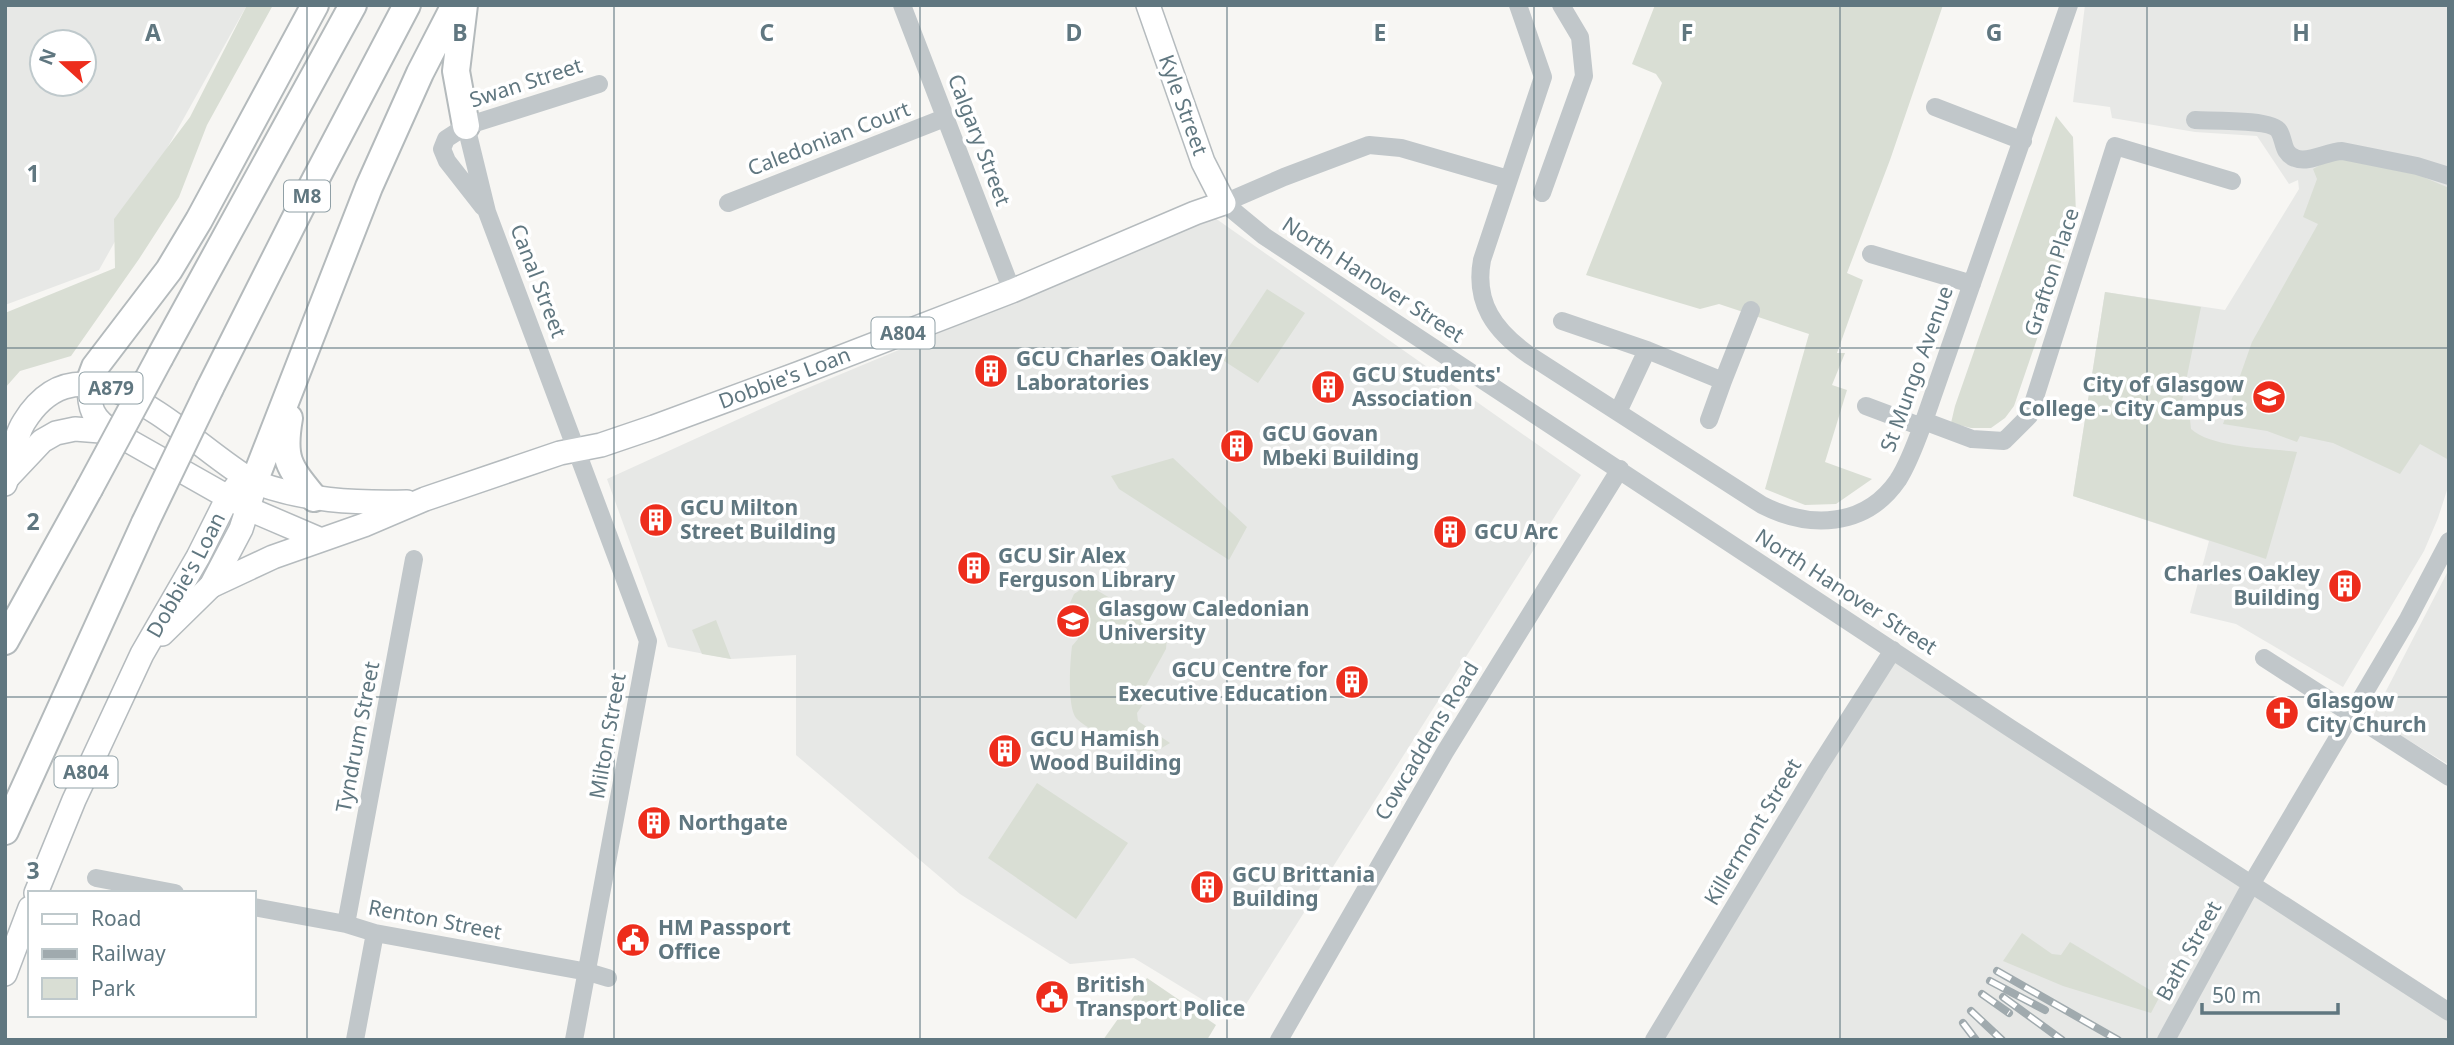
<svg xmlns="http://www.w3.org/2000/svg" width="2454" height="1045" viewBox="0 0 2454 1045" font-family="'Noto Sans',sans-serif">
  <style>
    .built { fill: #e7e8e6; fill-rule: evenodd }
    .green { fill: #d9ded4 }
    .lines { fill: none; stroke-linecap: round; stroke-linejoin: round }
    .major-casing { stroke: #b5bbbe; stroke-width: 26 }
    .highway-casing { stroke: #b4babc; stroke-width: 30 }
    .minor { stroke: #c1c7ca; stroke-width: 18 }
    .major { stroke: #fff; stroke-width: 23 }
    .highway { stroke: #fff; stroke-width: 26 }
    .rail-casing { stroke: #a0aaae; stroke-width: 8 }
    .rail { stroke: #fff; stroke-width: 5; stroke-dasharray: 16; stroke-linecap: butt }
    .highway-bridge-casing { stroke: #b4babc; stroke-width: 30; stroke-linecap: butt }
    .highway-bridge { stroke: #fff; stroke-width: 26 }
    .grid { fill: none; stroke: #607780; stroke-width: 2; stroke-opacity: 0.55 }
    .labels { text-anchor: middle; stroke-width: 7; stroke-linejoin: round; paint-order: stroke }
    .shield { fill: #fff; stroke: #90a0a6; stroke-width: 2 }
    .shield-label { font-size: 19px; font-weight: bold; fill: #607780 }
    .street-label { font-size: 21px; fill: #607780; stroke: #fff }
    .poi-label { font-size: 21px; font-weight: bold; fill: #607780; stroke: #fff; text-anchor: start }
    .grid-label { font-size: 23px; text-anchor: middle; font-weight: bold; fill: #607780; stroke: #fff; stroke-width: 7; stroke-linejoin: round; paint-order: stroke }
  </style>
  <rect width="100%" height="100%" fill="#f7f6f3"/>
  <path class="built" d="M 5,5 L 247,5 L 99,270 L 5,305 ZM 42,42 L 84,42 L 84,84 L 42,84 Z
    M 2085,5 L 2449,5 L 2449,484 L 2438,518 L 2424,551 L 2343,687 L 2236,624 L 2190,613 L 2209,541 L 2073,496 L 2105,292 L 2225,310 L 2299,189 L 2298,180 L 2289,184 L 2257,136 L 2195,132 L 2112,118 L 2110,107 L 2073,102 Z
    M 1215,218 L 1581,475 L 1236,1020 L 1134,958 L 1070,964 L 960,894 L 796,755 L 796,655 L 731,659 L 668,647 L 607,479 L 798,392 Z
    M 2449,569 L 2449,765 L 2372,718 Z
    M 1893,650 L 2449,1012 L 2449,1040 L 1654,1040 Z"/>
  <path class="green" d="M 247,5 L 273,5 L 207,125 L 179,197 L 139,259 L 71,356 L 20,371 L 5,388 L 5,313 L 115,268 L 114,219 L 190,117 Z
    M 1655,5 L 1943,5 L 1890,160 L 1847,273 L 1863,280 L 1837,353 L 1845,353 L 1832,385 L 1847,390 L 1825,462 L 1872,479 L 1836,504 L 1805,505 L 1765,489 L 1809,334 L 1719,304 L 1700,309 L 1586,275 L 1662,83 L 1656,74 L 1632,64 Z
    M 2056,116 L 2073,137 L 2076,214 L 2039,333 L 2014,406 L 2005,418 L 1991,428 L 1971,428 L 1951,423 L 1955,406 Z
    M 2335,157 L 2414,173 L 2449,188 L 2449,460 L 2420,444 L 2400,474 L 2333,443 L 2300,436 L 2297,442 L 2267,431 L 2223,424 L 2252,342 L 2318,224 L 2303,217 L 2317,179 L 2313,169 Z
    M 1267,289 L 1305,313 L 1258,383 L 1221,359 Z
    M 2105,292 L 2201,307 L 2182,401 L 2194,406 L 2190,419 L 2191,429 C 2212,448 2268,448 2297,452 L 2266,559 L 2073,496 Z
    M 1173,458 L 1247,527 L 1229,560 L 1119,489 L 1111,476 Z
    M 1088,585 L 1157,626 L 1167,636 L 1166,649 L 1144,689 L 1151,693 L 1137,713 L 1138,721 L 1170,743 L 1150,755 C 1135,751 1086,730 1076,718 C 1067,706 1070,662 1072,646 L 1078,639 L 1073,624 L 1077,615 L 1070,603 L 1074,594 Z
    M 716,620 L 731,659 L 702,654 L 692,630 Z
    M 1037,783 L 1128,843 L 1076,919 L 988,858 Z
    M 2022,933 L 2052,954 L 2061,955 L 2070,942 L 2160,996 L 2151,1013 L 2063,986 L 2003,961 Z
    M 1147,978 L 1216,1025 L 1207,1040 L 1103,1040 Z"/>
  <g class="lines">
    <g class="major-casing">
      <g id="major">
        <path d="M 89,383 C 89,409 92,418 113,432"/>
        <path d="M 9,476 L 42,441 L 56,433 L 75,429 L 113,432 L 249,509 L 319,539"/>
        <path d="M 5,484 C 13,464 13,439 24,422 C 86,322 192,448 254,482 C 304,501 354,503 407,502"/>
        <path id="s1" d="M 211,586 L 273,557 L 364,525 L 425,499 L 560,453 L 601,445 L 654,427 L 800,373 L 1012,291 L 1195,213 L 1224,203 L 1203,162 L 1148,5"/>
        <path d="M 162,634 L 211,586 L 241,529 L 252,495"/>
        <path id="s2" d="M 36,893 L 74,800 L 142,654 L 198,557 L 228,497 L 244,477"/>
        <path d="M 5,974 L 30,908"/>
      </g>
    </g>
    <g class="highway-casing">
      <path id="highway" d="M 464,5 L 456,71 L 466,126
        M 160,357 L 353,5
        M 89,383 L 95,367 L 169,270 L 199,220 L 315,5
        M 210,388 L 300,209 L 407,5
        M 289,418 C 282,459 288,466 314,498
        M 254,482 L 369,187 L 420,73 L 455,5
        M 5,641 L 89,489
        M 5,831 L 145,523"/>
    </g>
    <path class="minor" d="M 902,5 L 1012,291
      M 1518,5 L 1543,77 L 1482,260 C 1474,303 1495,331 1529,355 L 1762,505 C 1809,529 1865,528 1898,480 C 1909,463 1917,440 1924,421 L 2069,5
      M 1935,107 L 2023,141
      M 2195,120 C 2210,121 2272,119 2279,131 C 2285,141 2282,153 2295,158 C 2309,164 2327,151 2342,151 L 2417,166 L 2449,176
      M 466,126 L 487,212 L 648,641 L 574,1040
      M 1508,179 L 1401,148 L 1369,145 L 1284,177 L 1224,203 L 1264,236 L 2010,728 L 2449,1012
      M 1542,193 L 1584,76 L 1580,37 L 1561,5
      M 728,203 L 947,117
      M 483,207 L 447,161 L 442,149 L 446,139 L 466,126 L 599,84
      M 1871,254 L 1972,284
      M 1562,321 L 1647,350 L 1723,381 L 1709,420
      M 1723,381 L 1751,310
      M 1866,406 L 1922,427
      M 1618,412 L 1647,350
      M 1924,421 L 1972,439 L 2004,441 L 2029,416 L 2115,146 L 2232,181
      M 2264,658 L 2449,777
      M 96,878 L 175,893
      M 254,907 L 346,924 L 375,933 L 588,972 L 608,978
      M 346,924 L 414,559
      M 355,1040 L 375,933
      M 1279,1040 L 1445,752 L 1620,469
      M 1654,1040 L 1816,771 L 1893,650
      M 2166,1040 L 2252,883 L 2408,619 L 2449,541"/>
    <use href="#major" class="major"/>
    <use href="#highway" class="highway"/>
    <g class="rail-casing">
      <path id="rail" d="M 1997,971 L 2118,1040
        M 1990,981 L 2045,1010
        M 1982,994 L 2009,1013
        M 2003,997 L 2062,1040
        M 1971,1011 L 2002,1040
        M 1963,1023 L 1976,1040"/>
    </g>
    <use href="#rail" class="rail"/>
    <g class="highway-bridge-casing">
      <path id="highway-bridge" d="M 89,489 L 160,357
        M 145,523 L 210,388"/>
    </g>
    <use href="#highway-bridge" class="highway-bridge"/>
  </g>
  <path class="grid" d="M 307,5 L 307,1040M 614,5 L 614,1040M 920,5 L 920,1040M 1227,5 L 1227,1040M 1534,5 L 1534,1040M 1840,5 L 1840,1040M 2147,5 L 2147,1040M 5,348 L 2449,348M 5,697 L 2449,697"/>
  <defs>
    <g id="building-disc" transform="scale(1.75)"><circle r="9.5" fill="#ed2d1c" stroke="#fff"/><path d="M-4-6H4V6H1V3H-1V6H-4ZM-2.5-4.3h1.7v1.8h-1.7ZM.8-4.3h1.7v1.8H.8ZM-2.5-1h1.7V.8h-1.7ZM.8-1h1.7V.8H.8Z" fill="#fff"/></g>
    <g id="university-disc" transform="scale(1.75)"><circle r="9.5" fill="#ed2d1c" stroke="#fff"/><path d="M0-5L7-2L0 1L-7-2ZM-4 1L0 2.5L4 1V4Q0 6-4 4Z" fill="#fff"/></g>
    <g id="church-disc" transform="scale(1.75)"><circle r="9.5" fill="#ed2d1c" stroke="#fff"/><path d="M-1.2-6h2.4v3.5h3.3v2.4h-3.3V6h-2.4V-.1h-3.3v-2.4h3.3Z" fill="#fff"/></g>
    <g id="civic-disc" transform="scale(1.75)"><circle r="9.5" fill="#ed2d1c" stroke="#fff"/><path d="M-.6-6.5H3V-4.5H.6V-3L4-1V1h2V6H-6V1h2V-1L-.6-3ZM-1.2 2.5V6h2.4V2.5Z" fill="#fff"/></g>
  </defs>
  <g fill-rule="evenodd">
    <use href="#building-disc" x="991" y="371"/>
    <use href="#building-disc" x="1328" y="387"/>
    <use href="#university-disc" x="2269" y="397"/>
    <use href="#building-disc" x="1237" y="446"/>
    <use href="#building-disc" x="656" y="520"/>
    <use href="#building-disc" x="1450" y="532"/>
    <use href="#building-disc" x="974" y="568"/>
    <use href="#building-disc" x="2345" y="586"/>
    <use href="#university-disc" x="1073" y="621"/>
    <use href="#building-disc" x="1352" y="682"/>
    <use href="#church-disc" x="2282" y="713"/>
    <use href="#building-disc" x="1005" y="751"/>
    <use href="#building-disc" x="654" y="823"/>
    <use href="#building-disc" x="1207" y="887"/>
    <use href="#civic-disc" x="633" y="940"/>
    <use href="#civic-disc" x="1052" y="997"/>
  </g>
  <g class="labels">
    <g class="shield">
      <rect x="284" y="180.5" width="46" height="31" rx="5"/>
      <rect x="871.5" y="317.5" width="63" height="31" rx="5"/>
      <rect x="79.5" y="372.5" width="63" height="31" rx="5"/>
      <rect x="54.5" y="756.5" width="63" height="31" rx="5"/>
    </g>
    <g class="shield-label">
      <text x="307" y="203">M8</text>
      <text x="903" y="340">A804</text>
      <text x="111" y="395">A879</text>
      <text x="86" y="779">A804</text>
    </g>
    <g class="street-label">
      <text transform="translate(526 83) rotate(-18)" y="7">Swan Street</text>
      <text transform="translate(1183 105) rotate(70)" y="7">Kyle Street</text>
      <text transform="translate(829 139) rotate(-21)" y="7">Caledonian Court</text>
      <text transform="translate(979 140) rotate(69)" y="7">Calgary Street</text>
      <text transform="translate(2052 272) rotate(-72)" y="7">Grafton Place</text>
      <text transform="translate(1373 280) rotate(33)" y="7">North Hanover Street</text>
      <text transform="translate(538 281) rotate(69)" y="7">Canal Street</text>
      <text transform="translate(1917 369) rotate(-70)" y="7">St Mungo Avenue</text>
      <text dy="7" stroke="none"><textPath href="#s1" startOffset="611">Dobbie's Loan</textPath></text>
      <text dy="7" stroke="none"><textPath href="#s2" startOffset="352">Dobbie's Loan</textPath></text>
      <text transform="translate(1846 592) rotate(33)" y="7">North Hanover Street</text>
      <text transform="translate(608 736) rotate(-80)" y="7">Milton Street</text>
      <text transform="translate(358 737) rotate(-79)" y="7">Tyndrum Street</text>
      <text transform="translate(1427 741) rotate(-59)" y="7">Cowcaddens Road</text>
      <text transform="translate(1753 832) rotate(-59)" y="7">Killermont Street</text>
      <text transform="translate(435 920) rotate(11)" y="7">Renton Street</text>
      <text transform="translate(2189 951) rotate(-61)" y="7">Bath Street</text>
    </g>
    <g class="poi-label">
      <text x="1016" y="366">GCU Charles Oakley<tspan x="1016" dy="24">Laboratories</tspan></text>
      <text x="1352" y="382">GCU Students'<tspan x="1352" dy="24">Association</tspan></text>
      <text x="2244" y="392" text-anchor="end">City of Glasgow<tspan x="2244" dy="24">College - City Campus</tspan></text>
      <text x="1262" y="441">GCU Govan<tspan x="1262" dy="24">Mbeki Building</tspan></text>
      <text x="680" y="515">GCU Milton<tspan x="680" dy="24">Street Building</tspan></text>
      <text x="1474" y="539">GCU Arc</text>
      <text x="998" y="563">GCU Sir Alex<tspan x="998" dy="24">Ferguson Library</tspan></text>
      <text x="2320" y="581" text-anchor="end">Charles Oakley<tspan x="2320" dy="24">Building</tspan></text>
      <text x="1098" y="616">Glasgow Caledonian<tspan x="1098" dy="24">University</tspan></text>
      <text x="1328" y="677" text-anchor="end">GCU Centre for<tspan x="1328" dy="24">Executive Education</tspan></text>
      <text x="2306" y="708">Glasgow<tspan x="2306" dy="24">City Church</tspan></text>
      <text x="1030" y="746">GCU Hamish<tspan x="1030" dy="24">Wood Building</tspan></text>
      <text x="678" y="830">Northgate</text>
      <text x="1232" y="882">GCU Brittania<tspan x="1232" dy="24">Building</tspan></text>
      <text x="658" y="935">HM Passport<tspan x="658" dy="24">Office</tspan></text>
      <text x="1076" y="992">British<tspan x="1076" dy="24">Transport Police</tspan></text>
    </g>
  </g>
  <g class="grid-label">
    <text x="153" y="41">A</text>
    <text x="460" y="41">B</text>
    <text x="767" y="41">C</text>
    <text x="1074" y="41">D</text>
    <text x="1380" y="41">E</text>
    <text x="1687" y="41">F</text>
    <text x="1994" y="41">G</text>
    <text x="2301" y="41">H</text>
    <text x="33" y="182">1</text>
    <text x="33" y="530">2</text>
    <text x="33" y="879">3</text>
  </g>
  <rect width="2454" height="1045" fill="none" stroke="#607780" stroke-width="14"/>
  <rect x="28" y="891" width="228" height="126" fill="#ffffff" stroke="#bfc9cc" stroke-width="2"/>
  <rect x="42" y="914" width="35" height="10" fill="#ffffff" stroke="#bfc9cc" stroke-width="2"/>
  <text x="91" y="926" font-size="21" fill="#607780">Road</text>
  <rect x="42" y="949" width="35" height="10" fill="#a0aaae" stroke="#bfc9cc" stroke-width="2"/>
  <text x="91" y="961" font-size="21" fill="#607780">Railway</text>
  <rect x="42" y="978" width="35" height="21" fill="#d9ded4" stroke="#bfc9cc" stroke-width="2"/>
  <text x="91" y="996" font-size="21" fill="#607780">Park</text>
  <g transform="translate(63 63) rotate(291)"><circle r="33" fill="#ffffff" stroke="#bfc9cc" stroke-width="2"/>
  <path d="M0-5L12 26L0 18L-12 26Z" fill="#ed2d1c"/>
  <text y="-10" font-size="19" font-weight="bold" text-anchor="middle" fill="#607780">N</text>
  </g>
  <path d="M2202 1003v10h136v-10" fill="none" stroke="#607780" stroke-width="3.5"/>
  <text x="2212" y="1003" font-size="21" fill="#607780" stroke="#ffffff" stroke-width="5" paint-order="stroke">50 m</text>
</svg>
